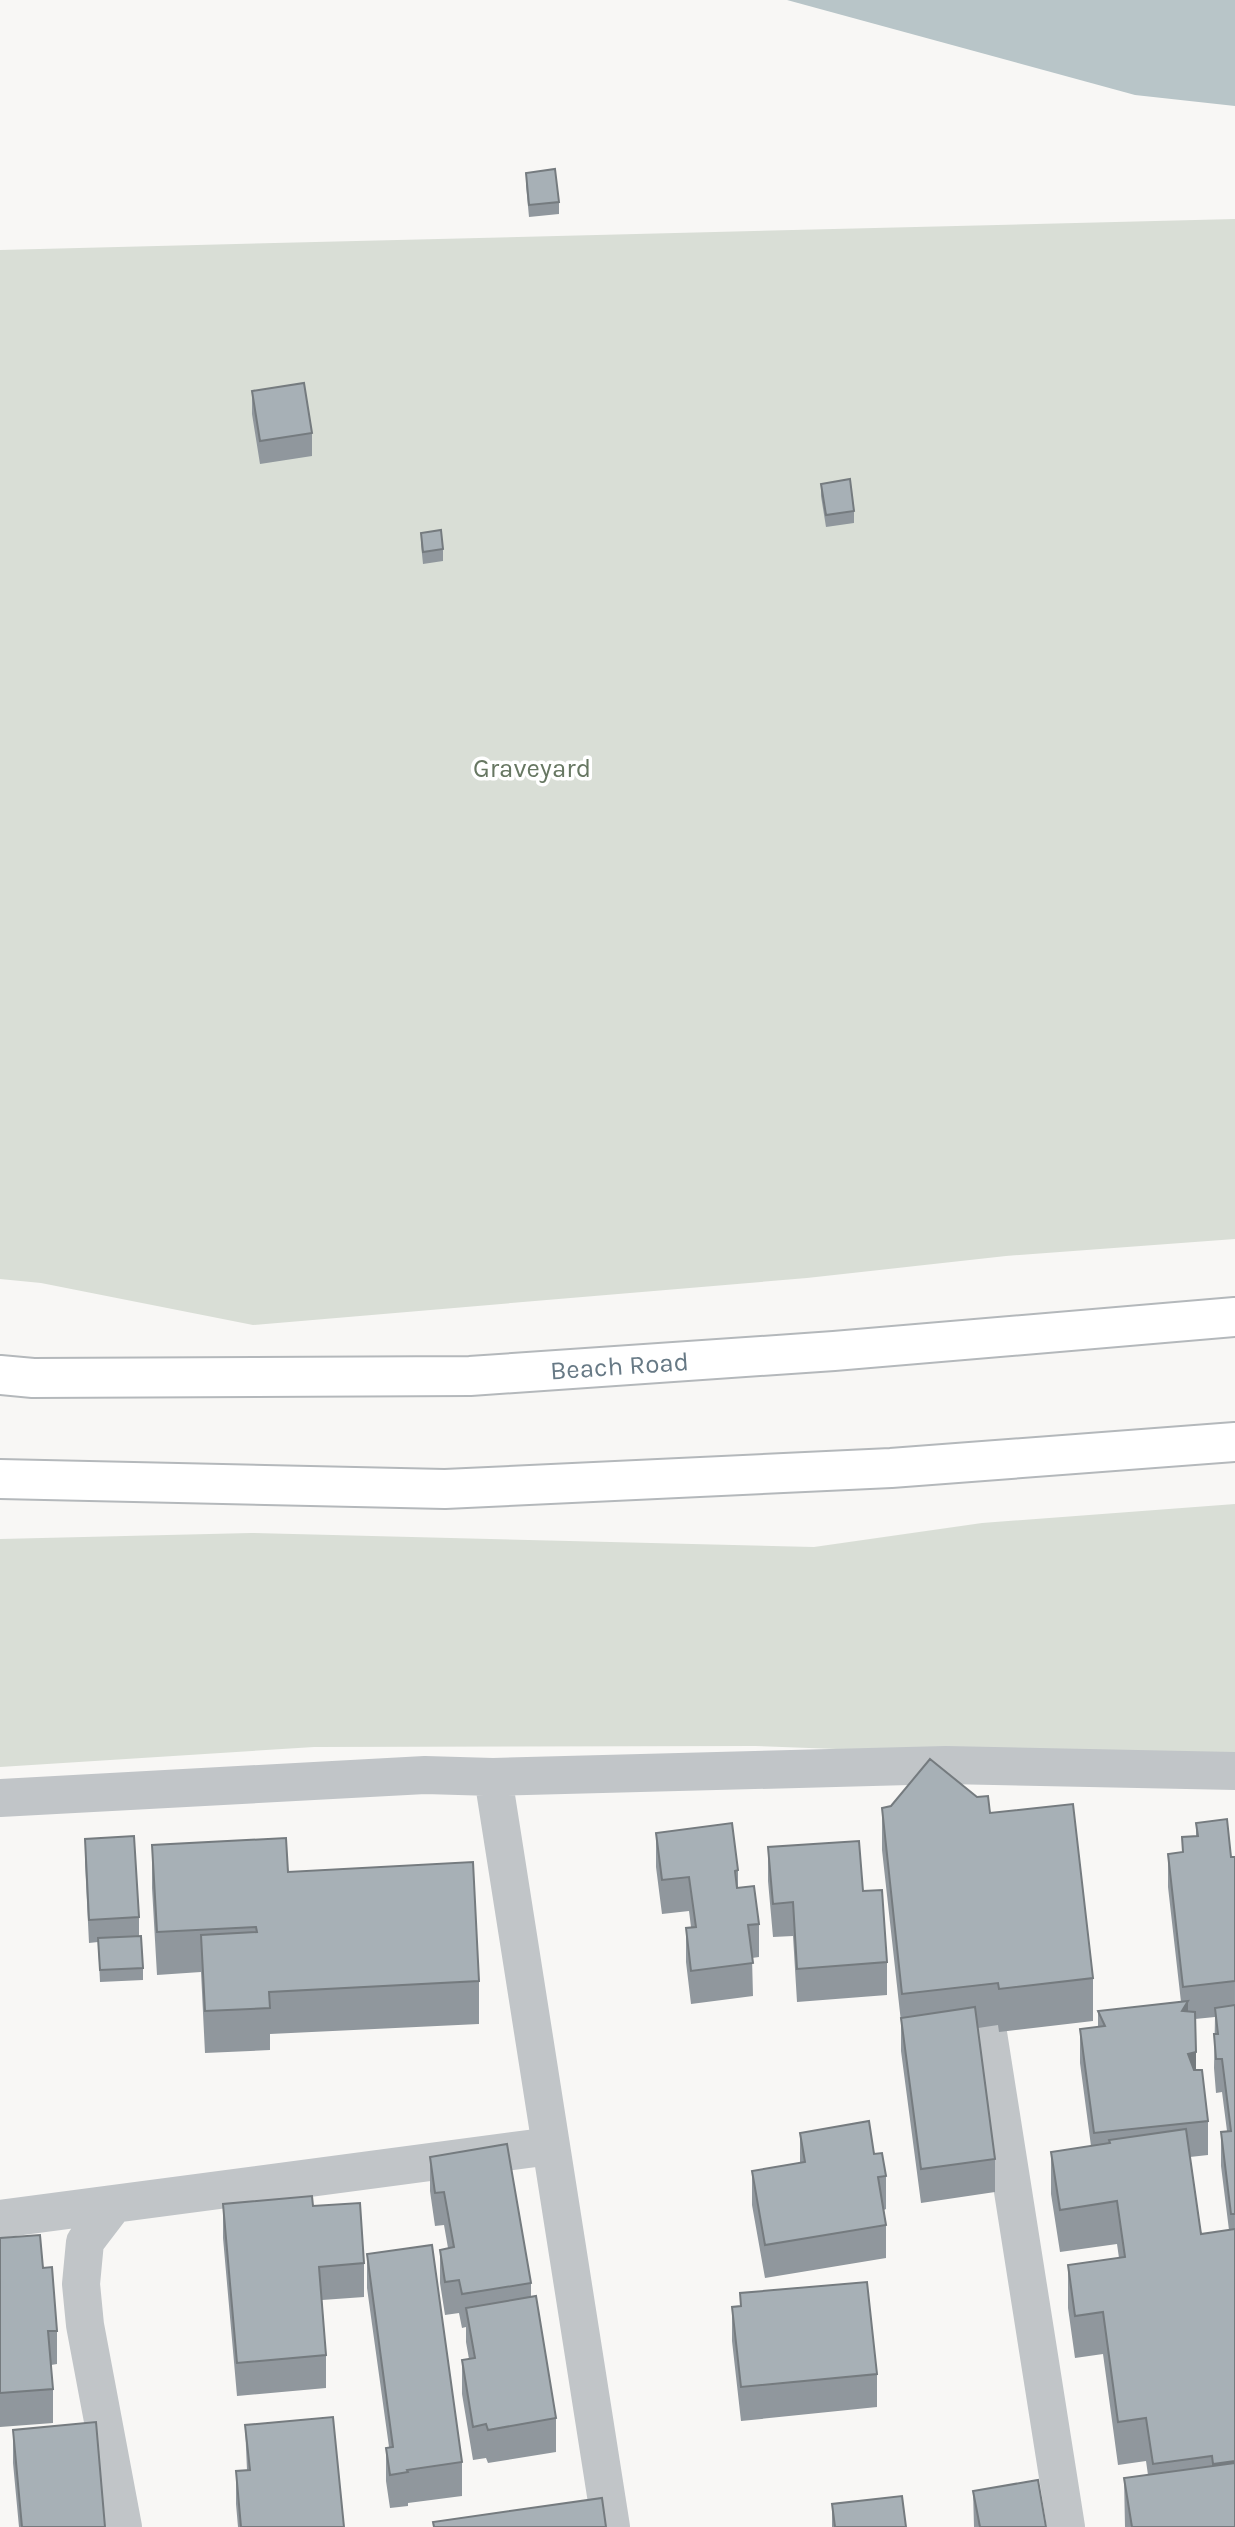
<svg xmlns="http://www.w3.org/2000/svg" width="1235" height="2527" viewBox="0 0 1235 2527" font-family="Karla,sans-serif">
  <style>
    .green { fill: #d9ded6 }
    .water { fill: #b8c5c8 }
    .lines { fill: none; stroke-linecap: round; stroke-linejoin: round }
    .highway-casing { stroke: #b4b8bb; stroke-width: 42 }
    .minor { stroke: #c1c5c8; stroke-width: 38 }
    .highway { stroke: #fff; stroke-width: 38 }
    .wall { fill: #90979d; fill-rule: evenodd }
    .shaded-wall { fill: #757b7f }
    .building { fill: #a7b0b6; stroke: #757b7f; stroke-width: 2 }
    .labels { text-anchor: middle; stroke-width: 7; stroke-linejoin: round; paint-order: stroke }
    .park-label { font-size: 26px; fill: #677762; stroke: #fff }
    .street-label { font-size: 26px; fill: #677985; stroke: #fff }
  </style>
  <rect width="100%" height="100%" fill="#f8f7f5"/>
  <path class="green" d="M 1235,219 L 1235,1239 L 1006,1256 L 807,1278 L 253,1325 L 41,1283 L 0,1279 L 0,250 Z
    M 1235,1504 L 1235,1753 L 1079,1758 L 755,1746 L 314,1747 L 0,1767 L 0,1539 L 251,1533 L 814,1547 L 982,1523 Z"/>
  <path class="water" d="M 787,0 L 1235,0 L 1235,106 L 1135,95 Z"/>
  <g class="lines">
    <g class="highway-casing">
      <g id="highway">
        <path id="s1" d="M 0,1375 L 33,1378 L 470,1376 L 834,1351 L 1235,1317"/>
        <path d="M 0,1479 L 445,1489 L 891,1468 L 1235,1442"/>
      </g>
    </g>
    <path class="minor" d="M 493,1777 L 611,2527
      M 0,1798 L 425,1775 L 493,1777 L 946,1765 L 1235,1771
      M 979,1976 L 1066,2527
      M 114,2204 L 85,2242 L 81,2284 L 85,2325 L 123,2527
      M 0,2219 L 551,2146"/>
    <use href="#highway" class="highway"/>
  </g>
  <path class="wall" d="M 526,173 L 559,202 L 559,214 L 529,217 L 526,185 Z
    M 252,391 L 312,433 L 312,456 L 260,464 L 252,414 Z
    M 821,484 L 854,511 L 854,523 L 826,527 L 821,496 Z
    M 421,533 L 443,549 L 443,561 L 423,564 L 421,544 Z
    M 882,1808 L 990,1813 L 1093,1978 L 1093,2021 L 999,2032 L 998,2025 L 978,2028 L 995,2159 L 995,2192 L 921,2203 L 901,2051 L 901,2022 L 882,1850 Z
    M 1196,1823 L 1231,1857 L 1235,1857 L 1235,2527 L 1125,2527 L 1124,2478 L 1148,2475 L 1146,2461 L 1118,2465 L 1103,2354 L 1075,2358 L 1068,2308 L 1068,2265 L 1119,2258 L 1117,2244 L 1060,2252 L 1051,2194 L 1051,2152 L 1091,2146 L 1080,2063 L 1080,2029 L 1098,2027 L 1098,2011 L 1181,2002 L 1168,1887 L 1168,1854 L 1182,1853 L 1182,1837 L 1196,1836 ZM 1215,2017 L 1214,2068 L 1216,2093 L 1222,2092 L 1227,2131 L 1221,2132 L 1221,2166 L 1229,2230 L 1201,2234 L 1190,2157 L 1208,2155 L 1208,2121 L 1196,2070 L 1195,2019 Z
    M 656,1833 L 738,1870 L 738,1888 L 759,1924 L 759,1957 L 752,1958 L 753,1996 L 691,2004 L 686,1962 L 686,1928 L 691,1927 L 689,1911 L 662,1914 L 656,1867 Z
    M 85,1839 L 139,1917 L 139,1936 L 143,1968 L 143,1980 L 100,1982 L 98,1942 L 89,1943 L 85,1862 Z
    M 152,1845 L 288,1872 L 479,1981 L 479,2024 L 270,2034 L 270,2050 L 205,2053 L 201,1972 L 157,1975 L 152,1888 Z
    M 768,1847 L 863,1891 L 887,1962 L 887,1995 L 797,2002 L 793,1936 L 773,1937 L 768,1881 Z
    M 800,2133 L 874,2154 L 886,2176 L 886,2209 L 884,2210 L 886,2225 L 886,2258 L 765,2278 L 752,2205 L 752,2171 L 800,2163 Z
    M 430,2157 L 531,2283 L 531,2297 L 556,2418 L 556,2452 L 488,2463 L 486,2458 L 473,2460 L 462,2394 L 462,2360 L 469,2359 L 466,2342 L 466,2327 L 462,2328 L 459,2313 L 445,2315 L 440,2283 L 440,2250 L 448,2248 L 444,2225 L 435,2226 L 430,2191 Z
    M 223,2204 L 313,2206 L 364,2263 L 364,2297 L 322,2300 L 326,2355 L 326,2388 L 237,2396 L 223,2238 Z
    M 0,2238 L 43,2268 L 57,2331 L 57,2364 L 51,2365 L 53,2389 L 53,2423 L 0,2427 Z
    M 367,2254 L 462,2462 L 462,2496 L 408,2503 L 408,2506 L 390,2508 L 386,2481 L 386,2448 L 389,2447 L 367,2288 Z
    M 740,2293 L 877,2374 L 877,2407 L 741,2421 L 732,2341 L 732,2307 L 740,2306 Z
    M 245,2425 L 344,2527 L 238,2527 L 236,2504 L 236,2471 L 247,2470 Z
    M 13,2430 L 105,2527 L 19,2527 L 13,2463 Z
    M 973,2491 L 1046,2527 L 974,2527 Z
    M 832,2504 L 906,2527 L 832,2527 Z"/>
  <path class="shaded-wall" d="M 1188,2001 L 1188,2034 L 1182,2011 Z
    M 1196,2052 L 1196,2085 L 1188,2054 Z"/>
  <path class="building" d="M 555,169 L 559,202 L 529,205 L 526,173 Z
    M 304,383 L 312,433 L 260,441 L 252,391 Z
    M 850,479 L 854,511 L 826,515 L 821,484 Z
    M 441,530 L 443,549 L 423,552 L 421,533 Z
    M 930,1759 L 977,1797 L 988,1796 L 990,1813 L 1073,1804 L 1093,1978 L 999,1989 L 998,1983 L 902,1994 L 882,1808 L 891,1806 Z
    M 1227,1819 L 1231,1857 L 1235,1857 L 1235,1981 L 1183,1987 L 1168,1854 L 1183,1852 L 1182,1837 L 1198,1836 L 1196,1823 Z
    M 732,1823 L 738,1870 L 735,1871 L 737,1888 L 754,1886 L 759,1924 L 748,1925 L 753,1963 L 691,1971 L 686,1928 L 696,1927 L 689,1877 L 662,1880 L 656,1833 Z
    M 134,1836 L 139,1917 L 89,1920 L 85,1839 Z
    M 286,1838 L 288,1872 L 473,1862 L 479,1981 L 269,1992 L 270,2008 L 205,2011 L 201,1935 L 257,1932 L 256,1927 L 157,1932 L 152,1845 Z
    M 859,1841 L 863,1891 L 882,1890 L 887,1962 L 797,1969 L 793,1902 L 773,1904 L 768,1847 Z
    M 141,1936 L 143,1968 L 100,1970 L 98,1938 Z
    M 1188,2001 L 1182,2011 L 1195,2012 L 1196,2052 L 1188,2054 L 1194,2070 L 1202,2070 L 1208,2121 L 1094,2133 L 1080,2029 L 1105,2026 L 1098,2011 Z
    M 1235,2005 L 1235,2214 L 1231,2214 L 1221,2132 L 1231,2131 L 1222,2059 L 1216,2059 L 1214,2034 L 1218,2034 L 1215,2008 Z
    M 975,2007 L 995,2159 L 921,2169 L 901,2018 Z
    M 869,2121 L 874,2154 L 882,2153 L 886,2176 L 878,2177 L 886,2225 L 765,2245 L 752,2171 L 805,2162 L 800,2133 Z
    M 1186,2129 L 1201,2234 L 1235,2229 L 1235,2461 L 1213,2464 L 1212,2456 L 1153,2464 L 1146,2418 L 1118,2422 L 1103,2312 L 1075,2316 L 1068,2265 L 1125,2257 L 1117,2201 L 1060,2210 L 1051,2152 L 1110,2143 L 1109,2140 Z
    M 507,2144 L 531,2283 L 462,2294 L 459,2280 L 445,2282 L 440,2250 L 454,2247 L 444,2192 L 435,2193 L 430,2157 Z
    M 312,2196 L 313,2206 L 360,2203 L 364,2263 L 319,2267 L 326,2355 L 237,2363 L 223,2204 Z
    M 40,2235 L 43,2268 L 52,2267 L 57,2331 L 48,2331 L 53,2389 L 0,2393 L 0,2238 Z
    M 432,2245 L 462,2462 L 407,2470 L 408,2472 L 390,2475 L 386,2448 L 393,2447 L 367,2254 Z
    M 867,2282 L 877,2374 L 741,2387 L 732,2307 L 741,2306 L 740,2293 Z
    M 536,2296 L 556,2418 L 488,2430 L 486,2424 L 473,2427 L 462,2360 L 475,2358 L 466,2308 Z
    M 333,2417 L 344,2527 L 241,2527 L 236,2471 L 250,2470 L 245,2425 Z
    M 96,2422 L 105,2527 L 22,2527 L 13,2430 Z
    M 1235,2463 L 1235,2527 L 1132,2527 L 1124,2478 Z
    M 1038,2480 L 1046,2527 L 980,2527 L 973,2491 Z
    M 902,2496 L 906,2527 L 835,2527 L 832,2504 Z
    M 602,2498 L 606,2527 L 434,2527 L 433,2522 Z"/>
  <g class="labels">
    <g class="park-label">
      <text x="532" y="777">Graveyard</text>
    </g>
    <g class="street-label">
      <text dy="9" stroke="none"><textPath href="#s1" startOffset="620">Beach Road</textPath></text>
    </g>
  </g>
</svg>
